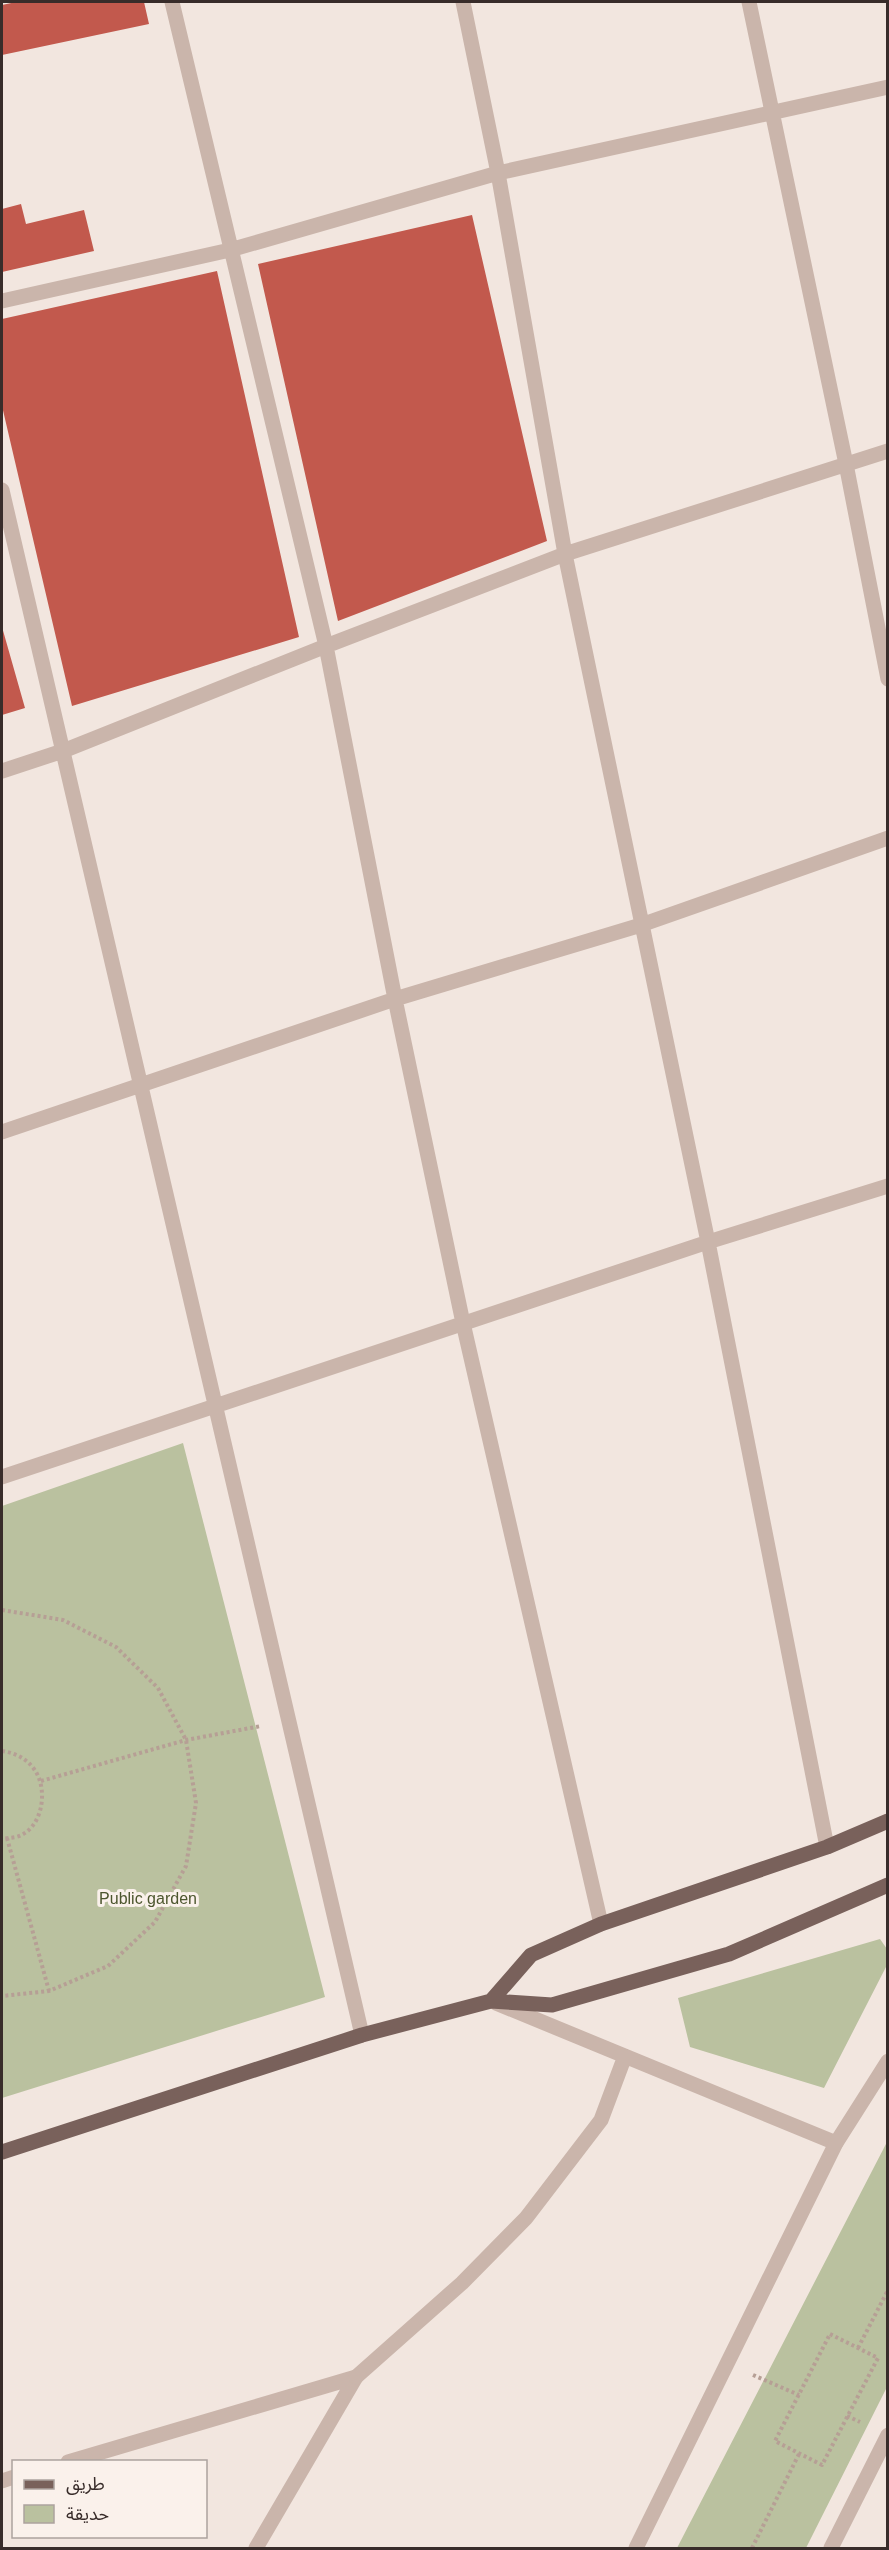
<svg xmlns="http://www.w3.org/2000/svg" width="889" height="2550" viewBox="0 0 889 2550" font-family="Arial,'Noto Sans Arabic',sans-serif">
  <style>
    .green { fill: #bac19f }
    .building { fill: #c2594d }
    .lines { fill: none; stroke-linecap: round; stroke-linejoin: round }
    .path { stroke: #b69f95; stroke-width: 4; stroke-dasharray: 3 3; stroke-linecap: butt }
    .service { stroke: #cab5ab; stroke-width: 15 }
    .minor { stroke: #cab5ab; stroke-width: 15 }
    .tertiary { stroke: #cab5ab; stroke-width: 15 }
    .primary { stroke: #79615b; stroke-width: 15 }
    .labels { text-anchor: middle; stroke-width: 6; stroke-linejoin: round; paint-order: stroke }
    .park-label { font-size: 16px; fill: #4c562e; stroke: #faf1eb }
  </style>
  <rect width="100%" height="100%" fill="#f2e6df"/>
  <path class="green" d="M 183,1443 L 325,1997 L 2,2098 L 2,1506 Z
    M 880,1939 L 887,1949 L 887,1965 L 824,2088 L 690,2047 L 678,1998 Z
    M 887,2142 L 887,2387 L 806,2548 L 677,2548 Z"/>
  <path class="building" d="M 16,2 L 144,2 L 149,24 L 2,55 L 2,5 Z
    M 21,204 L 26,224 L 84,210 L 94,251 L 2,272 L 2,209 Z
    M 472,215 L 547,541 L 338,621 L 258,264 Z
    M 217,271 L 299,637 L 72,706 L 2,406 L 2,319 Z
    M 2,627 L 25,708 L 2,715 Z"/>
  <g class="lines">
    <path class="path" d="M 2,1610 L 63,1620 L 116,1647 L 158,1688 L 186,1740 L 196,1803 L 186,1866 L 155,1922 L 108,1966 L 49,1991 L 2,1996
      M 2,1751 C 15,1753 26,1758 34,1769 C 49,1789 43,1830 16,1837 C 11,1838 6,1838 2,1839
      M 41,1781 L 186,1740 L 261,1726
      M 7,1838 L 49,1991
      M 830,2334 L 878,2358 L 822,2465 L 775,2441 Z
      M 858,2348 L 888,2290
      M 753,2375 L 799,2395
      M 847,2416 L 860,2422
      M 752,2548 L 799,2454"/>
    <path class="service" d="M 68,2462 L 356,2377 L 256,2548
      M 2,2481 L 14,2477"/>
    <path class="minor" d="M 172,2 L 326,646 L 395,999 L 463,1323 L 601,1924
      M 463,2 L 498,173 L 565,554 L 708,1242 L 827,1847
      M 749,2 L 846,464 L 888,679
      M 2,301 L 230,250 L 498,173 L 888,87
      M 2,490 L 362,2035
      M 2,771 L 63,751 L 326,646 L 565,554 L 888,451
      M 2,1132 L 395,999 L 641,925 L 888,838
      M 2,1477 L 708,1242 L 888,1186
      M 496,2003 L 836,2143
      M 356,2377 L 462,2283 L 526,2218 L 601,2120 L 625,2056
      M 831,2548 L 888,2435"/>
    <path class="tertiary" d="M 636,2548 L 836,2143 L 888,2061"/>
    <path class="primary" d="M 491,2001 L 531,1955 L 601,1924 L 827,1847 L 888,1821
      M 2,2152 L 362,2035 L 491,2001 L 552,2005 L 729,1954 L 888,1885"/>
  </g>
  <g class="labels">
    <g class="park-label">
      <text x="148" y="1904">Public garden</text>
    </g>
  </g>
  <rect width="889" height="2550" fill="none" stroke="#382c2a" stroke-width="6"/>
  <rect x="12" y="2460" width="195" height="78" fill="#faf1eb" stroke="#aca29e" stroke-width="1.5"/>
  <rect x="24" y="2480" width="30" height="9" fill="#79615b" stroke="#aca29e" stroke-width="1.5"/>
  <text x="66" y="2490" font-size="18" fill="#382c2a">طريق</text>
  <rect x="24" y="2505" width="30" height="18" fill="#bac19f" stroke="#aca29e" stroke-width="1.5"/>
  <text x="66" y="2520" font-size="18" fill="#382c2a">حديقة</text>
</svg>
